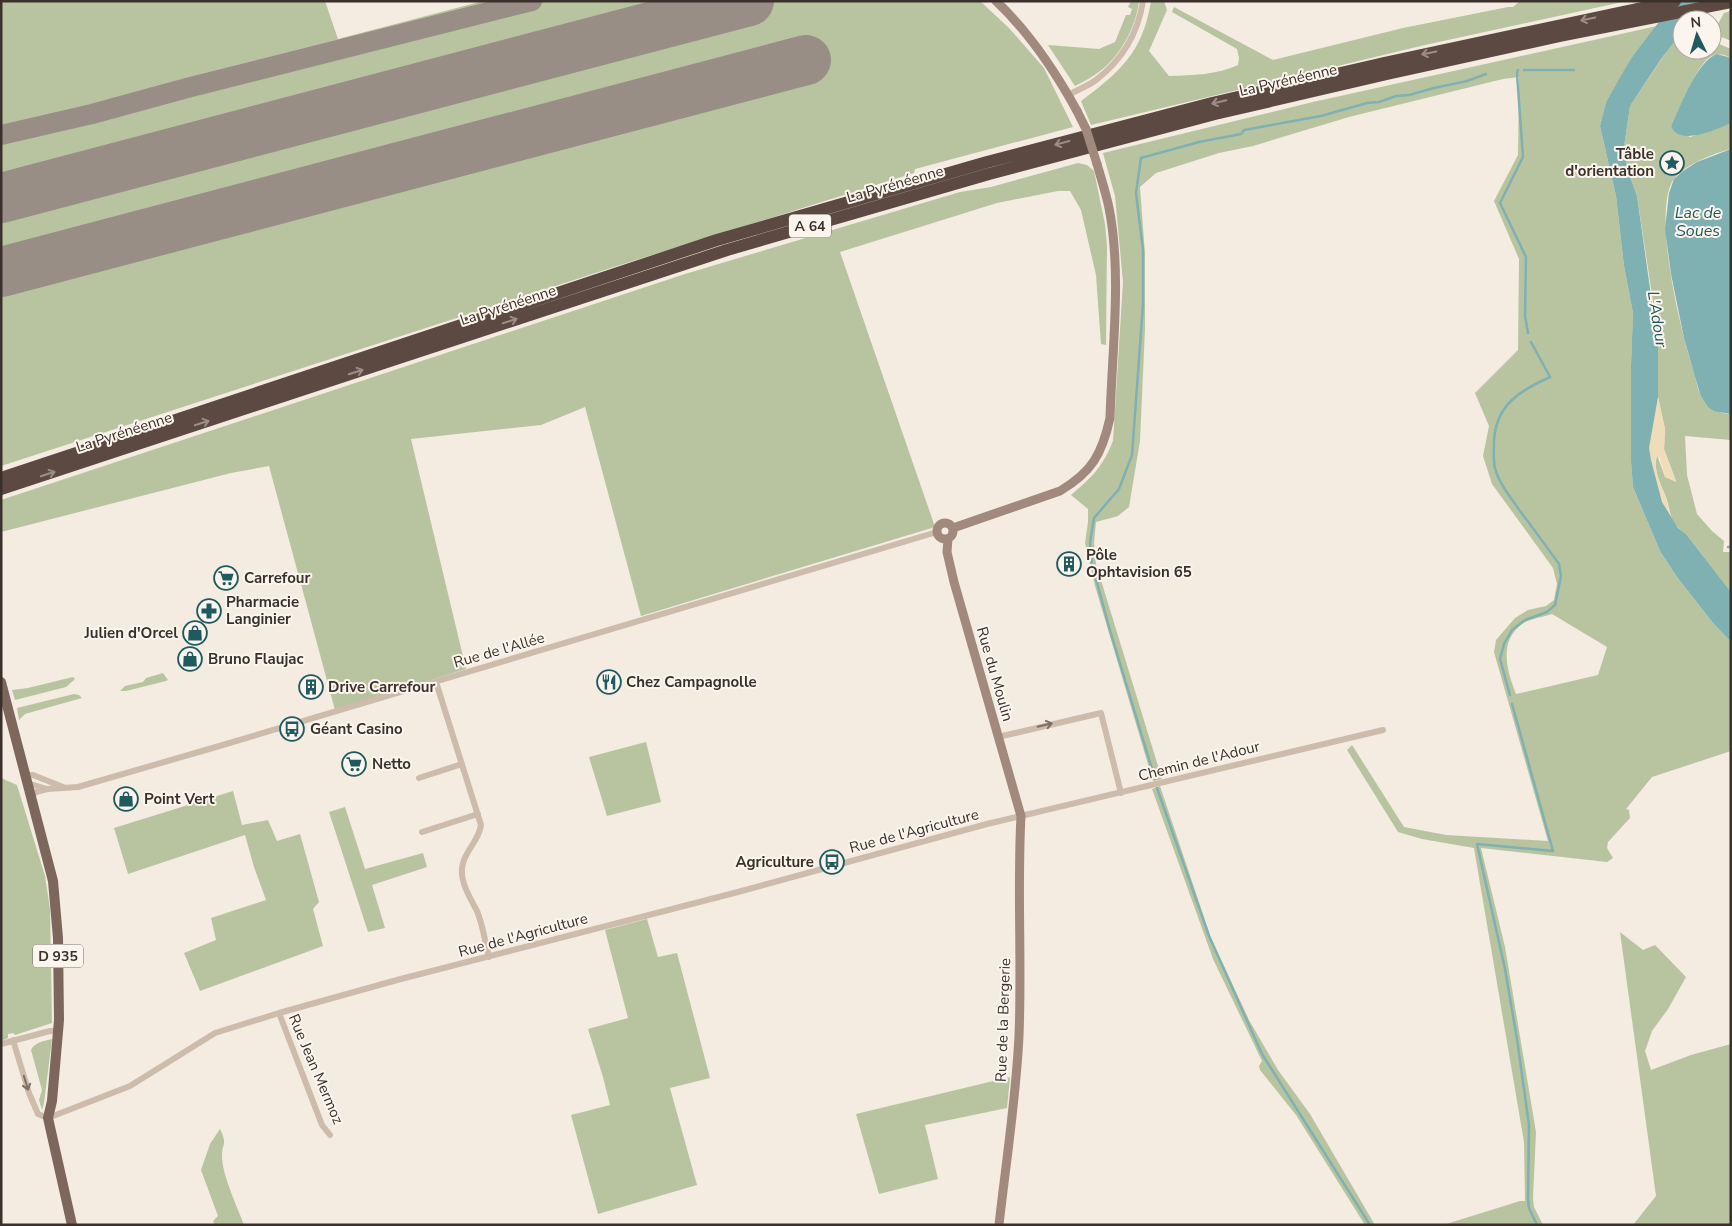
<svg xmlns="http://www.w3.org/2000/svg" width="1732" height="1226" viewBox="0 0 1732 1226" font-family="'Nunito Sans',sans-serif">
  <style>
    .green { fill: #b8c4a0; fill-rule: evenodd }
    .sand { fill: #efdcb8 }
    .water { fill: #7fb0b2 }
    .lines { fill: none; stroke-linecap: round; stroke-linejoin: round }
    .stream { stroke: #7fb0b2; stroke-width: 2.5 }
    .taxiway { stroke: #988e86; stroke-width: 20 }
    .runway { stroke: #988e86; stroke-width: 50 }
    .street { stroke: #cdbbac; stroke-width: 6 }
    .secondary { stroke: #a18a7d; stroke-width: 9 }
    .primary { stroke: #7d675c; stroke-width: 10 }
    .highway { stroke: #5c4a42; stroke-width: 12 }
    .secondary-bridge { stroke: #a18a7d; stroke-width: 9 }
    .oneway { stroke: #9c8e87 }
    .oneway2 { stroke: #7d6f65 }
    .labels { text-anchor: middle; stroke-width: 4; stroke-linejoin: round; paint-order: stroke }
    .shield { fill: #fbf5ee; stroke: #756b66; stroke-width: 1 }
    .shield-label { font-size: 14px; font-weight: bold; fill: #3b302b }
    .street-label { font-size: 15px; fill: #3b302b; stroke: #fbf5ee }
    .poi-label { font-size: 15px; font-weight: bold; fill: #3b302b; stroke: #fbf5ee; text-anchor: start }
    .water-label { font-size: 16px; font-style: italic; fill: #1f5a5e; stroke: #fbf5ee }
  </style>
  <rect width="100%" height="100%" fill="#f4ebe1"/>
  <path class="green" d="M 1,1 L 325,1 L 338,39 L 483,1 L 980,1 L 1009,28 L 1044,68 L 1073,127 L 915,169 L 914,173 L 614,267 L 1,466 Z
    M 1131,1 L 1139,1 C 1136,28 1119,59 1096,74 C 1089,79 1082,82 1075,86 L 1048,45 L 1099,49 L 1115,42 L 1126,15 L 1130,15 L 1132,9 L 1128,7 Z
    M 1151,1 L 1164,1 L 1167,10 L 1149,51 L 1169,76 C 1193,75 1217,75 1238,65 L 1239,58 L 1237,49 L 1172,12 L 1174,7 L 1273,60 L 1403,28 L 1508,7 L 1513,7 L 1520,1 L 1627,1 L 1425,45 L 1091,125 L 1081,101 C 1120,72 1143,52 1151,1 Z
    M 1731,11 L 1731,41 L 1722,37 L 1719,44 L 1731,49 L 1731,58 C 1723,54 1716,52 1709,58 C 1698,64 1677,113 1671,126 L 1690,137 L 1731,123 L 1731,149 C 1714,153 1681,166 1672,182 C 1653,218 1681,333 1694,372 C 1696,378 1697,388 1700,394 C 1702,397 1720,412 1723,413 C 1726,414 1728,414 1731,414 L 1731,440 L 1685,436 L 1687,475 L 1697,514 L 1712,531 L 1724,541 L 1723,552 L 1731,552 L 1731,592 L 1686,534 C 1668,521 1672,515 1666,497 C 1660,482 1653,471 1657,455 L 1665,477 L 1676,481 L 1664,449 L 1665,429 L 1658,397 L 1658,345 L 1654,308 L 1637,196 L 1628,171 L 1624,147 L 1630,106 L 1676,37 L 1682,32 L 1682,50 L 1712,50 L 1712,35 L 1724,13 Z
    M 1657,26 L 1632,57 L 1606,102 L 1600,126 L 1616,196 L 1624,266 L 1633,313 L 1631,365 L 1631,462 L 1633,487 L 1660,551 L 1677,577 L 1713,623 L 1731,642 L 1731,751 L 1652,777 L 1626,809 L 1629,810 L 1630,818 L 1608,842 L 1607,848 L 1613,858 L 1607,862 L 1481,848 L 1505,947 L 1536,1132 L 1533,1198 L 1534,1207 L 1543,1225 L 1443,1225 L 1520,1201 L 1525,1201 L 1524,1142 L 1474,848 L 1422,839 L 1398,832 L 1347,750 L 1352,745 L 1404,827 L 1446,835 L 1548,841 L 1494,652 L 1496,640 L 1515,618 L 1528,610 L 1546,606 L 1554,600 L 1557,584 L 1553,568 L 1492,484 L 1483,456 L 1489,426 L 1475,393 L 1518,350 L 1519,259 L 1494,201 L 1518,155 L 1519,77 L 1503,79 L 1349,117 L 1253,146 L 1219,153 L 1156,173 L 1140,187 L 1145,254 L 1145,329 L 1140,441 L 1129,507 L 1118,516 L 1096,522 L 1094,543 L 1096,564 L 1162,779 L 1153,781 L 1095,586 L 1085,543 L 1088,522 L 1088,509 L 1071,495 C 1092,477 1102,468 1113,441 L 1123,282 L 1115,196 L 1103,153 L 1313,102 ZM 1552,614 L 1607,647 L 1598,675 L 1516,694 C 1507,671 1498,642 1522,624 C 1529,619 1543,617 1552,614 Z
    M 1078,163 L 1087,165 L 1094,171 L 1105,224 L 1107,246 L 1106,345 L 1101,344 L 1096,275 L 1081,210 L 1070,191 L 1058,191 L 997,203 L 840,252 L 935,527 L 641,616 L 585,407 L 541,425 L 411,439 L 466,669 L 335,710 L 269,466 L 231,473 L 1,532 L 1,500 L 685,274 L 960,192 L 991,187 Z
    M 163,673 L 168,680 L 166,681 L 126,691 L 120,691 L 125,686 L 143,682 L 146,678 Z
    M 73,677 L 75,679 L 66,687 L 15,700 L 12,690 L 28,688 Z
    M 74,694 L 79,695 L 82,698 L 25,714 L 19,720 L 17,708 Z
    M 646,742 L 661,802 L 607,816 L 589,757 Z
    M 1,778 L 17,785 L 45,876 L 50,909 L 52,1023 L 15,1035 L 13,1033 L 8,1034 L 8,1038 L 1,1041 Z
    M 1160,786 L 1211,938 L 1249,1020 L 1278,1070 L 1310,1114 L 1375,1225 L 1365,1225 L 1296,1115 L 1260,1070 L 1259,1066 L 1262,1061 L 1213,959 L 1152,789 Z
    M 233,791 L 242,825 L 268,820 L 277,841 L 300,834 L 319,902 L 313,909 L 323,946 L 200,991 L 184,953 L 216,940 L 211,918 L 266,900 L 254,867 L 245,835 L 128,874 L 114,828 Z
    M 345,807 L 365,869 L 423,853 L 427,867 L 372,885 L 385,928 L 368,932 L 329,812 Z
    M 647,919 L 658,957 L 677,953 L 710,1078 L 670,1088 L 697,1185 L 598,1214 L 571,1115 L 610,1105 L 603,1077 L 588,1029 L 628,1018 L 605,930 Z
    M 1620,932 L 1643,950 L 1655,945 L 1686,977 L 1668,1009 L 1652,1031 L 1645,1051 L 1651,1070 L 1691,1055 L 1731,1044 L 1731,1225 L 1633,1225 L 1656,1196 Z
    M 52,1039 L 44,1103 L 42,1110 L 39,1100 L 42,1090 L 31,1050 C 35,1042 44,1041 52,1039 Z
    M 1010,1077 L 1007,1108 L 925,1125 L 938,1179 L 879,1194 L 856,1114 Z
    M 220,1129 C 228,1146 222,1142 222,1156 C 222,1175 237,1206 244,1225 L 215,1225 L 213,1221 L 218,1216 L 201,1170 L 210,1144 Z"/>
  <path class="sand" d="M 1658,397 L 1665,429 L 1664,449 L 1676,482 L 1665,477 L 1660,458 L 1657,455 C 1652,472 1662,484 1666,499 C 1668,504 1668,510 1670,516 C 1658,496 1649,471 1649,448 C 1650,431 1655,413 1658,397 Z"/>
  <path class="water" d="M 1675,1 L 1707,1 L 1692,20 L 1682,20 L 1682,31 L 1661,59 L 1630,106 L 1624,147 L 1628,171 L 1637,196 L 1658,345 L 1658,397 L 1649,448 L 1651,460 L 1662,502 L 1678,528 L 1686,534 L 1731,592 L 1731,642 L 1713,623 L 1677,577 L 1660,551 L 1633,487 L 1631,462 L 1631,365 L 1633,313 L 1624,266 L 1616,196 L 1600,126 L 1606,102 L 1623,72 L 1632,57 Z
    M 1717,54 L 1731,58 L 1731,123 C 1717,129 1679,147 1671,126 C 1680,107 1697,61 1717,54 Z
    M 1731,149 L 1731,414 L 1730,414 L 1714,411 L 1708,407 L 1700,394 L 1684,338 L 1671,274 L 1665,229 L 1669,193 L 1674,179 L 1683,171 L 1697,162 Z"/>
  <g class="lines">
    <path class="stream" d="M 1518,70 L 1517,74 L 1523,157 L 1500,203 L 1526,257 L 1525,316 L 1528,333
      M 1524,70 L 1574,70
      M 1728,547 L 1731,547
      M 1510,695 L 1500,659 L 1504,644 L 1512,630 L 1525,620 L 1547,612 L 1555,605 L 1561,576 L 1559,564 C 1546,546 1533,528 1520,511 C 1511,498 1499,484 1495,468 C 1493,460 1494,450 1494,441 C 1496,405 1519,391 1550,377 L 1531,342
      M 1512,704 L 1553,851 L 1477,844 L 1505,969 L 1517,1039 L 1529,1125 L 1528,1199 L 1529,1208 L 1537,1225
      M 1155,779 L 1109,627 L 1092,564 L 1090,543 L 1094,518 L 1119,489 L 1132,455 L 1143,304 L 1143,250 L 1136,193 L 1141,158 L 1199,142 L 1241,134 L 1244,130 L 1321,116 L 1367,103 L 1379,102 L 1396,96 L 1409,95 L 1434,88 L 1467,81 L 1486,74
      M 1157,788 L 1209,936 L 1262,1054 L 1370,1225"/>
    <path class="taxiway" d="M 1,135 L 92,114 L 187,88 L 532,1"/>
    <path class="runway" d="M 1,198 L 749,1
      M 1,272 L 806,60"/>
    <path class="street" d="M 1069,95 C 1077,90 1088,86 1096,80 C 1122,60 1138,33 1143,1
      M 436,682 L 481,825 C 479,840 467,849 463,863 C 458,880 470,897 477,911 C 483,925 485,942 489,957
      M 998,737 L 1101,713 L 1121,793
      M 25,775 L 33,775 L 63,787
      M 419,778 L 462,764
      M 27,783 L 47,789
      M 31,797 L 36,792 L 47,789 L 78,787 L 216,747 L 937,532
      M 422,832 L 478,814
      M 279,1013 L 322,1125 L 330,1135
      M 13,1040 L 29,1093 L 38,1114 L 48,1118 L 130,1086 L 215,1033 L 279,1013 L 397,980 L 738,892 L 987,824 L 1383,730
      M 1,1044 L 50,1031 L 57,1031"/>
    <path class="secondary" d="M 996,1 C 1030,33 1055,71 1077,111
      M937 531a8 8 0 1 1 16 0a8 8 0 1 1-16 0Z
      M 953,528 L 1060,491 C 1092,472 1102,454 1110,418 C 1112,351 1122,273 1109,208 C 1106,193 1101,178 1097,164
      M 948,539 L 947,552 L 954,582 L 1021,816 C 1017,889 1022,963 1019,1036 C 1016,1099 1006,1162 999,1225"/>
    <path class="primary" d="M 1,682 L 53,881 L 58,938 L 59,1020 L 52,1101 L 48,1118 L 72,1225"/>
    <path class="highway" d="M 1,478 L 717,240 L 987,162 L 1212,103 L 1384,63 L 1675,1
      M 1,489 L 727,250 L 989,174 L 1215,114 L 1387,74 L 1560,36 L 1731,2"/>
    <path class="secondary-bridge" d="M 1077,111 L 1086,129 L 1097,164"/>
  </g>
  <defs><path id="oneway-shaft" d="M-6 0H5M1.5-3L5.5 0L1.5 3" fill="none" stroke-width="1.6" stroke-linecap="round" stroke-linejoin="round" transform="scale(1.25)"/></defs>
  <g class="oneway">
    <use href="#oneway-shaft" transform="translate(1588 19) rotate(168)"/>
    <use href="#oneway-shaft" transform="translate(1429 53) rotate(168)"/>
    <use href="#oneway-shaft" transform="translate(1219 102) rotate(167)"/>
    <use href="#oneway-shaft" transform="translate(1062 143) rotate(165)"/>
    <use href="#oneway-shaft" transform="translate(510 321) rotate(-18)"/>
    <use href="#oneway-shaft" transform="translate(356 372) rotate(-18)"/>
    <use href="#oneway-shaft" transform="translate(202 423) rotate(-18)"/>
    <use href="#oneway-shaft" transform="translate(48 474) rotate(-18)"/>
  </g>
  <g class="oneway2">
    <use href="#oneway-shaft" transform="translate(1045 725) rotate(-14)"/>
    <use href="#oneway-shaft" transform="translate(26 1083) rotate(73)"/>
  </g>
  <defs>
    <g id="sight-ring" transform="scale(1.25)"><circle r="9.5" fill="#fbf5ee" stroke="#1f5a5e" stroke-width="1.5"/><path d="M0-6L1.8-2.2L6-1.7L2.9 1.2L3.7 5.4L0 3.3L-3.7 5.4L-2.9 1.2L-6-1.7L-1.8-2.2Z" fill="#1f5a5e"/></g>
    <g id="building-ring" transform="scale(1.25)"><circle r="9.5" fill="#fbf5ee" stroke="#1f5a5e" stroke-width="1.5"/><path d="M-4-6H4V6H1V3H-1V6H-4ZM-2.5-4.3h1.7v1.8h-1.7ZM.8-4.3h1.7v1.8H.8ZM-2.5-1h1.7V.8h-1.7ZM.8-1h1.7V.8H.8Z" fill="#1f5a5e"/></g>
    <g id="supermarket-ring" transform="scale(1.25)"><circle r="9.5" fill="#fbf5ee" stroke="#1f5a5e" stroke-width="1.5"/><path d="M-6-5.5h2.5l.6 2H6L4.5 2H-2.5L-4.4-4H-6ZM-1.5 3.2a1.3 1.3 0 1 0 .1 0ZM3 3.2a1.3 1.3 0 1 0 .1 0Z" fill="#1f5a5e"/></g>
    <g id="pharmacy-ring" transform="scale(1.25)"><circle r="9.5" fill="#fbf5ee" stroke="#1f5a5e" stroke-width="1.5"/><path d="M-2-6h4v4h4v4h-4v4h-4v-4h-4v-4h4Z" fill="#1f5a5e"/></g>
    <g id="shop-ring" transform="scale(1.25)"><circle r="9.5" fill="#fbf5ee" stroke="#1f5a5e" stroke-width="1.5"/><path d="M-5-2.5h2.3a2.7 3.5 0 0 1 5.4 0H5L5.5 6h-11ZM-1.5-2.5h3a1.5 2.3 0 0 0-3 0Z" fill="#1f5a5e"/></g>
    <g id="restaurant-ring" transform="scale(1.25)"><circle r="9.5" fill="#fbf5ee" stroke="#1f5a5e" stroke-width="1.5"/><path d="M-5-6h1v4h1v-4h1v4h1v-4h1v5L-1.5 .5V6h-2V.5L-5-1ZM5-6V6H3V1.5H1.5Q1.5-4 5-6Z" fill="#1f5a5e"/></g>
    <g id="bus-ring" transform="scale(1.25)"><circle r="9.5" fill="#fbf5ee" stroke="#1f5a5e" stroke-width="1.5"/><path d="M-5-6H5V4H4V6H2V4H-2V6H-4V4H-5ZM-3.5-4V0h7V-4ZM-3.5 1.2v1.5H-2V1.2ZM2 1.2v1.5H3.5V1.2Z" fill="#1f5a5e"/></g>
  </defs>
  <g fill-rule="evenodd">
    <use href="#sight-ring" x="1672" y="163"/>
    <use href="#building-ring" x="1069" y="564"/>
    <use href="#supermarket-ring" x="226" y="578"/>
    <use href="#pharmacy-ring" x="209" y="611"/>
    <use href="#shop-ring" x="195" y="633"/>
    <use href="#shop-ring" x="190" y="659"/>
    <use href="#restaurant-ring" x="609" y="682"/>
    <use href="#building-ring" x="311" y="687"/>
    <use href="#bus-ring" x="292" y="729"/>
    <use href="#supermarket-ring" x="354" y="764"/>
    <use href="#shop-ring" x="126" y="799"/>
    <use href="#bus-ring" x="832" y="862"/>
  </g>
  <g class="labels">
    <g class="shield">
      <rect x="789" y="214.5" width="42" height="23" rx="4"/>
      <rect x="33" y="944.5" width="50" height="23" rx="4"/>
    </g>
    <g class="shield-label">
      <text x="810" y="231">A 64</text>
      <text x="58" y="961">D 935</text>
    </g>
    <g class="street-label">
      <text transform="translate(1288 80) rotate(-13)" y="5">La Pyrénéenne</text>
      <text transform="translate(895 184) rotate(-16)" y="5">La Pyrénéenne</text>
      <text transform="translate(508 305) rotate(-18)" y="5">La Pyrénéenne</text>
      <text transform="translate(124 432) rotate(-18)" y="5">La Pyrénéenne</text>
      <text transform="translate(499 650) rotate(-16)" y="5">Rue de l'Allée</text>
      <text transform="translate(995 674) rotate(74)" y="5">Rue du Moulin</text>
      <text transform="translate(1199 761) rotate(-14)" y="5">Chemin de l'Adour</text>
      <text transform="translate(914 831) rotate(-15)" y="5">Rue de l'Agriculture</text>
      <text transform="translate(523 935) rotate(-15)" y="5">Rue de l'Agriculture</text>
      <text transform="translate(1003 1020) rotate(-88)" y="5">Rue de la Bergerie</text>
      <text transform="translate(316 1069) rotate(67)" y="5">Rue Jean Mermoz</text>
    </g>
    <g class="poi-label">
      <text x="1654" y="159" text-anchor="end">Tâble<tspan x="1654" dy="17">d'orientation</tspan></text>
      <text x="1086" y="560">Pôle<tspan x="1086" dy="17">Ophtavision 65</tspan></text>
      <text x="244" y="583">Carrefour</text>
      <text x="226" y="607">Pharmacie<tspan x="226" dy="17">Langinier</tspan></text>
      <text x="178" y="638" text-anchor="end">Julien d'Orcel</text>
      <text x="208" y="664">Bruno Flaujac</text>
      <text x="626" y="687">Chez Campagnolle</text>
      <text x="328" y="692">Drive Carrefour</text>
      <text x="310" y="734">Géant Casino</text>
      <text x="372" y="769">Netto</text>
      <text x="144" y="804">Point Vert</text>
      <text x="814" y="867" text-anchor="end">Agriculture</text>
    </g>
    <g class="water-label">
      <text x="1698" y="218">Lac de<tspan x="1698" dy="18">Soues</tspan></text>
      <text transform="translate(1658 319) rotate(81)" y="6">L'Adour</text>
    </g>
  </g>
  <rect width="1732" height="1226" fill="none" stroke="#3b302b" stroke-width="5"/>
  <g transform="translate(1697 35) rotate(355)"><circle r="24" fill="#fbf5ee" stroke="#aea6a0"/>
  <path d="M0-4L9 19L0 12L-9 19Z" fill="#1f5a5e"/>
  <text y="-8" font-size="14" font-weight="bold" text-anchor="middle" fill="#3b302b">N</text>
  </g>
</svg>
